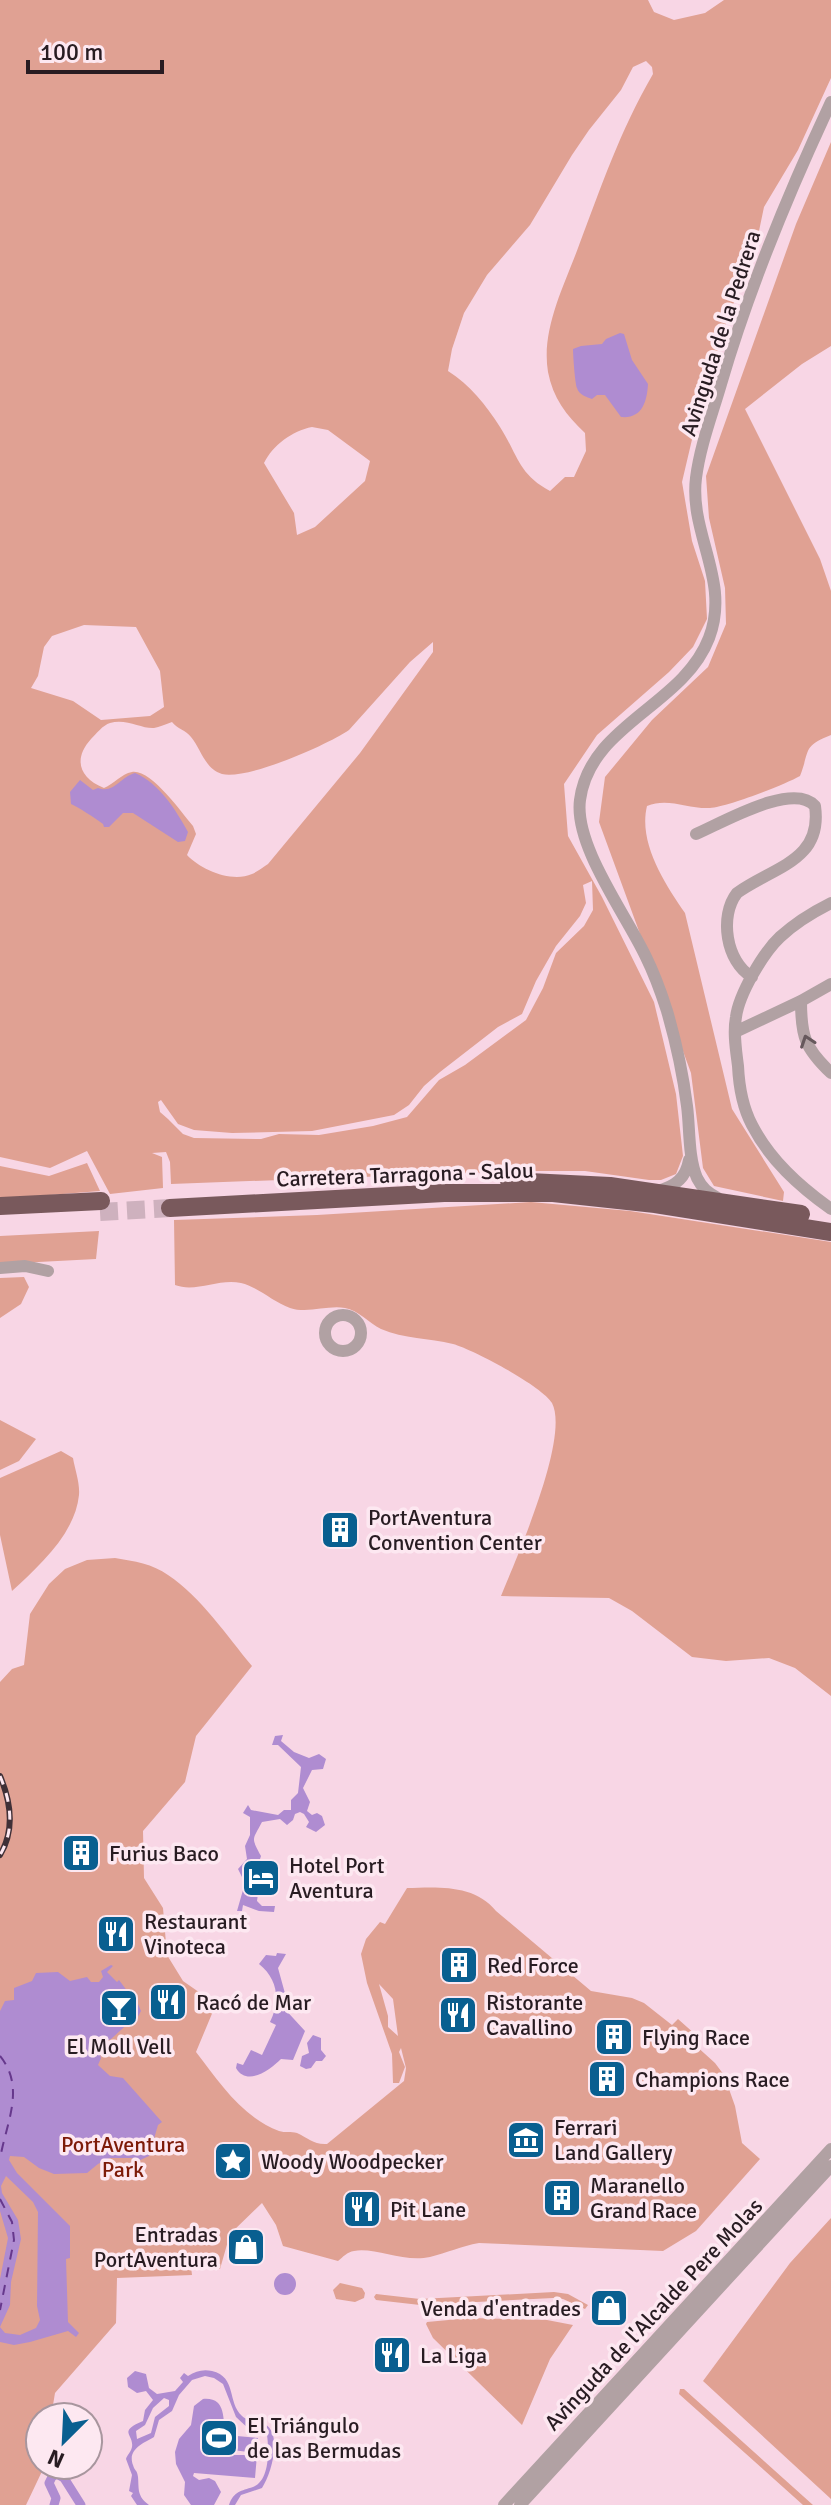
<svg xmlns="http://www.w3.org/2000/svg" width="831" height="2505" viewBox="0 0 831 2505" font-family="Signika,sans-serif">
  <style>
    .green { fill: #e0a193; fill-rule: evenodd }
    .water { fill: #af8cd1; fill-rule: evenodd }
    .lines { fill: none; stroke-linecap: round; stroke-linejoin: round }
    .canal { stroke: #af8cd1; stroke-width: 9 }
    .ferry { stroke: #66388c; stroke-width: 2; stroke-dasharray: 10 8; stroke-linecap: butt }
    .highway-tunnel { stroke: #ceb1be; stroke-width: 18; stroke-dasharray: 18 9; stroke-linecap: butt }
    .minor { stroke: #b1a1a3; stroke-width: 12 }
    .highway { stroke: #79595c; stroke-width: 18 }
    .rail-casing { stroke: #3f3037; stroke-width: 6 }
    .rail { stroke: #fde8f1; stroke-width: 3; stroke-dasharray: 9; stroke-linecap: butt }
    .oneway { stroke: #66585c }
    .labels { text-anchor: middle; stroke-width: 7; stroke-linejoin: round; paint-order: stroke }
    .street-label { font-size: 22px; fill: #281c22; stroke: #fde8f1 }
    .poi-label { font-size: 22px; fill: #281c22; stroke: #fde8f1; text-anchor: start }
    .park-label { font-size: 22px; fill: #7d1a08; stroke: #fde8f1 }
  </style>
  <rect width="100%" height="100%" fill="#f8d6e5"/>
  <path class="green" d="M 0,0 L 648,0 L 654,12 L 674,20 L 705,13 L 724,0 L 831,0 L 831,78 L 798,150 L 764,207 L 754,255 L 729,314 L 698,414 L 682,482 L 692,541 L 705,581 L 707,619 L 693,647 L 669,672 L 597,735 L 564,784 L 568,836 L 602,897 L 654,1002 L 676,1094 L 683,1156 L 676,1174 L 661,1180 L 649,1180 L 585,1171 L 522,1171 L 171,1184 L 170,1162 L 166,1152 L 152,1153 L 162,1157 L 163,1188 L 110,1194 L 87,1151 L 50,1168 L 0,1157 ZM 646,61 L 652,67 L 653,74 C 619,133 602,185 578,248 C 564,286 541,330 548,372 C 553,398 566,415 585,433 L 586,451 L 574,477 L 565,477 L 550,491 C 518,474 518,455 500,427 C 486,405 470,385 448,371 L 452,349 L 464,313 L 487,275 L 530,225 L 572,155 L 589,130 L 621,90 L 633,67 ZM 312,427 L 328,430 L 370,461 L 365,481 L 315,527 L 297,535 L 294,513 L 264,463 C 273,445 292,431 312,427 ZM 84,625 L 136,627 L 160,671 L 164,707 L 150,716 L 101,720 L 73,701 L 31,688 L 38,676 L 44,647 L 52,636 ZM 433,642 L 433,652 L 360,753 L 268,864 C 263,867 257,872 252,874 C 232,883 201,870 187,855 L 196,834 L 193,826 C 181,812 151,769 132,772 C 121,774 114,784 104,788 C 79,778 73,759 91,739 C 96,734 103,725 110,723 C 126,718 142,729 154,728 C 159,727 166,724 172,722 C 177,729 186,730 191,737 C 201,749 205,769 222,774 C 248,780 327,745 349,730 L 410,662 ZM 592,881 L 593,910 L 584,926 L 556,953 L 543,988 L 526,1020 L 465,1065 L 439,1080 L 407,1117 L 373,1126 L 319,1135 L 279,1134 L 261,1139 L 194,1138 L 183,1134 L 168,1119 L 160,1112 L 158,1102 L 161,1100 L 178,1124 L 194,1130 L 232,1133 L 312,1131 L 394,1115 L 409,1105 L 424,1086 L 440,1072 L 498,1027 L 522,1014 L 536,981 L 556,946 L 580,916 L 586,903 L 583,885 Z
    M 831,142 L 831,346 L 802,364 L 745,409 L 820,559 L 831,591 L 831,735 C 802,746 810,751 800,776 C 784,785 727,807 710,808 C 687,809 668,797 647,806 C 638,843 665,884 685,913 L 732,1109 L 784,1192 L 783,1201 L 714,1186 L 703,1168 L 691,1073 L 599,822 L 605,777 L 652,720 L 708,667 L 726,624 L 725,588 L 709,518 L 706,476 L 796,224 Z
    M 87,1163 L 100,1191 L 0,1199 L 0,1166 L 49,1176 Z
    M 531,1202 L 630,1211 L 831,1242 L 831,1696 L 795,1668 L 769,1658 L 726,1661 L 692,1657 L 632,1611 L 609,1598 L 501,1596 C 516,1559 570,1438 552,1403 C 542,1386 472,1349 453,1344 C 429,1338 404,1339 381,1329 C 369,1323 358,1310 345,1308 C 327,1305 308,1314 290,1308 C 273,1302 258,1287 241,1283 C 219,1278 196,1293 175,1285 L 174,1220 L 317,1215 Z
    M 99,1231 L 96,1259 L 0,1264 L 0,1236 Z
    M 24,1277 L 29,1287 L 21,1304 L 0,1318 L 0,1278 Z
    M 0,1420 L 36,1439 L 19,1461 L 0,1470 Z
    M 61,1451 L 73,1458 C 75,1470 80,1483 79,1495 C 75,1534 39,1566 12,1591 L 0,1535 L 0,1478 Z
    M 115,1558 C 134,1561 153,1564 168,1575 C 201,1597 227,1636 252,1666 L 196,1736 L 185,1782 L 143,1831 L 144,1878 L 163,1908 L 167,1955 L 183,1981 L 216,2004 L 196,2052 C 219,2082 242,2117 279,2131 C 285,2133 291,2131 297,2133 C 308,2138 314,2145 327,2144 L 404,2081 L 406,2068 L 401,2048 L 399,2052 L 405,2067 L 399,2083 L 393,2083 L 392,2054 L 367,1983 L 361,1954 L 366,1939 L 380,1922 L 385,1924 L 407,1888 C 437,1887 475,1884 496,1911 L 591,1991 L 632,1998 L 644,2003 L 672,2025 L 678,2019 L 696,2035 L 694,2044 L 715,2063 L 724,2075 L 735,2106 L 742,2143 L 760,2159 L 696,2231 L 663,2251 L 479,2243 C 461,2246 447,2253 430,2257 C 404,2263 375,2247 354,2251 C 347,2252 343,2257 338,2261 L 283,2246 L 276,2225 L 262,2203 L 230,2234 L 220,2269 L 206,2266 L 191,2267 L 192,2275 L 117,2278 L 116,2323 L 55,2393 L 51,2417 L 40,2417 L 40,2465 L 45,2465 L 26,2505 L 0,2505 L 0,1682 L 12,1669 L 24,1665 L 30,1614 L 49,1584 L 65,1569 L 87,1560 ZM 379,1984 L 393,1999 L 398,2036 L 388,2027 L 388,2016 Z
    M 831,2218 L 831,2499 L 703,2381 L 790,2263 Z
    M 340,2283 L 362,2288 L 365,2293 L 364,2298 L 355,2302 L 336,2299 L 333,2290 Z
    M 554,2292 L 568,2294 L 588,2305 L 585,2309 L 563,2299 L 553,2298 L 420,2305 L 376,2300 L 374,2297 L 376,2294 L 420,2299 Z
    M 470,2318 L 547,2320 L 573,2325 L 550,2359 L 522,2425 L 433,2338 L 426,2324 L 427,2322 Z
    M 680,2389 L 684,2389 L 813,2505 L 803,2505 L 679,2394 Z"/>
  <path class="water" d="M 620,333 L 624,334 L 632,360 L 648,384 C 647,402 642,419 621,417 L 605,395 L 597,395 L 592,399 C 587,397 579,395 577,388 C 575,384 573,354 573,349 L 581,346 L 602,344 L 606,339 Z
    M 135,773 C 159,783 176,810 188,832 L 185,841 L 178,842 L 133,813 L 123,813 L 109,827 L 104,827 L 103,824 C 95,818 78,807 71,804 L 70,792 L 80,780 L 93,790 L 98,788 C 114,794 120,777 135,773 Z
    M 283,1735 L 281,1741 L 294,1752 L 309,1758 L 319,1754 L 326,1759 L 323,1769 L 312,1770 L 303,1788 L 310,1802 L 307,1811 L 312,1815 L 317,1813 L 322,1816 L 325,1825 L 316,1832 L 306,1827 L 309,1822 L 304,1814 L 300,1812 L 295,1814 L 293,1820 L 287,1825 L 280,1819 L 262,1822 C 252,1841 251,1837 261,1856 C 255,1871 260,1884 257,1901 L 262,1906 L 275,1906 L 274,1912 L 259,1911 L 243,1905 L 242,1911 L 237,1911 L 245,1883 L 238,1869 L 247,1859 L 245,1846 L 250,1835 L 250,1817 L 243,1813 L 248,1805 L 251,1810 L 278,1815 L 284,1810 L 291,1810 L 291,1800 L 298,1793 L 301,1767 L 278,1745 L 272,1745 L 275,1736 Z
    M 277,1953 L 286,1954 L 278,1968 L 286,1997 L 282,2006 L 305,2031 L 293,2060 L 281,2059 C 270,2070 247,2087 236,2068 L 237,2063 L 243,2065 L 251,2050 L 262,2055 L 276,2025 L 270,2022 C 280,2002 279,1980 259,1964 L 266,1955 L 276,1956 Z
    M 111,1965 L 113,1966 L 107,1972 L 117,1982 L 119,1980 L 128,1992 L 104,2012 L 111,2021 L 134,2004 L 138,2004 L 141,2011 L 135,2022 L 132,2020 L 111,2039 L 97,2045 L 101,2058 L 98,2065 L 110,2076 L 123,2078 L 162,2122 L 158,2125 L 149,2156 L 136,2162 L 132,2158 L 110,2158 L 98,2164 L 87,2173 L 54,2174 L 39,2168 L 24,2157 L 10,2156 L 9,2160 L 17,2173 L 70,2226 L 70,2258 L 66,2259 L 68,2322 L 79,2333 L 76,2337 L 68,2331 L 30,2342 L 14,2345 L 0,2342 L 0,2279 L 8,2238 L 0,2211 L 0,2011 L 5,2001 L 14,2000 L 14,1988 L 32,1981 L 36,1973 L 58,1972 L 70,1981 L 87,1977 L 91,1982 L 99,1982 L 103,1977 L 101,1971 ZM 6,2176 L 33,2202 L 38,2212 L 37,2306 L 40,2320 L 36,2328 L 20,2335 L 5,2333 L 0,2327 L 10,2305 L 11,2282 L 21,2239 L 18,2220 L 2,2193 L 1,2186 Z
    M 313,2035 L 321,2038 L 321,2050 L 326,2056 L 322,2061 L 316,2061 L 311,2068 L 306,2069 L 300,2066 L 302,2056 L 309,2053 L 307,2043 Z
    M274 2284a11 11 0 1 1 22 0a11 11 0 1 1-22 0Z
    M 135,2371 L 146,2374 L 149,2388 L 157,2394 L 175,2391 L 183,2382 L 180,2378 L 184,2373 L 188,2376 C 196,2371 203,2369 212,2371 C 237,2377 227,2402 242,2416 C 248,2422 257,2420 265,2424 C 283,2435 271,2474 262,2488 L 241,2495 L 235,2505 L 229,2505 C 234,2491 241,2491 253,2487 C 270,2481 269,2449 267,2435 L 257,2426 L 251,2431 L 236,2417 L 223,2384 L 214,2378 L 205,2376 L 192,2380 L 179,2395 L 172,2411 L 159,2420 L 154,2437 C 144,2443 127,2449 133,2465 C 135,2472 137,2469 138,2477 C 139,2490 137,2496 149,2505 L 137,2505 L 131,2496 L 133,2493 L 129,2491 L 132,2475 L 126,2459 C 127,2455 131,2452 132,2447 C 134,2434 117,2432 143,2421 L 145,2410 L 153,2400 L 146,2391 L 137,2393 L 128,2387 L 127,2378 ZM 164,2398 L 169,2400 L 169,2406 L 155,2417 L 151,2433 L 137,2439 L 136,2431 L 145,2425 L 153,2408 Z
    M 203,2399 C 227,2397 222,2419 226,2435 L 258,2438 L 257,2453 L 217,2448 L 213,2451 L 217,2455 L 257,2455 L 255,2478 L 194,2473 L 193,2476 L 199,2480 L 209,2478 L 215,2481 L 221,2492 L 214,2505 L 191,2505 L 184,2495 L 185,2482 L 176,2464 L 175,2452 L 179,2439 L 191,2425 L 194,2406 Z"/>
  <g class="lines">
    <path class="canal" d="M 54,2505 L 56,2498 L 49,2483 L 52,2477 L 57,2474 L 64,2478 L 81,2505"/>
    <path class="ferry" d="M 0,2056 C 26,2088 6,2123 0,2159
      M 0,2199 L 12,2222 L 14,2240 L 0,2310"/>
    <path class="highway-tunnel" d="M 100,1212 L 170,1208"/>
    <path class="minor" d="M 696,834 C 722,823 793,781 815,806 C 823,861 773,867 737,893 C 719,916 726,962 752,977
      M 831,903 C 813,912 795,923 780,937 C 763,953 739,994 736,1017 C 733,1033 736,1050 738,1066 C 739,1087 742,1106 752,1125 C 770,1160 799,1186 831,1209
      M 801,1001 C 801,1037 805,1048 831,1073
      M 735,1032 L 801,1001 L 831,984
      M 657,1191 C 675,1187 686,1178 689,1160
      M 718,1198 C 708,1193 702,1188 697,1178 C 688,1157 690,1128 687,1106 C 683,1074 676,1042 667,1011 C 661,992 654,973 645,955 C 625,913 574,845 580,800 C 590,724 683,706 709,638 C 731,581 689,534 696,478 C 700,446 712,415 721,384 C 749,288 788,194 831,102
      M 0,1268 L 25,1266 L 48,1271
      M325 1333a18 18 0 1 1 36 0a18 18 0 1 1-36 0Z
      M 504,2505 L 831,2149
      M 520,2505 L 831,2166"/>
    <path class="highway" d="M 509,1181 L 610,1186 L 801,1214
      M 0,1206 L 101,1201
      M 170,1208 L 444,1193 L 553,1193 L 655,1204 L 831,1232"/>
    <g class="rail-casing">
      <path id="rail" d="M 0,1776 C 11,1802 15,1830 0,1855"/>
    </g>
    <use href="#rail" class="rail"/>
  </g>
  <defs><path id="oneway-chevron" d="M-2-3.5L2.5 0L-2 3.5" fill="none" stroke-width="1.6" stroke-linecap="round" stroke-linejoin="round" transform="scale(2)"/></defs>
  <use class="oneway" href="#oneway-chevron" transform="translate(807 1041) rotate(-109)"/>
  <defs>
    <g id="building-square" transform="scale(2)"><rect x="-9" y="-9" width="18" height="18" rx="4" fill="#095f90" stroke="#fde8f1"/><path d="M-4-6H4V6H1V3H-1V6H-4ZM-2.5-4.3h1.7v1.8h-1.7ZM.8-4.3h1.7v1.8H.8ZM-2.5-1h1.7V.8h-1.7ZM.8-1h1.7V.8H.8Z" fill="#fff"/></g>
    <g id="hotel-square" transform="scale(2)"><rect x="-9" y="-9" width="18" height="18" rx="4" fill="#095f90" stroke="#fde8f1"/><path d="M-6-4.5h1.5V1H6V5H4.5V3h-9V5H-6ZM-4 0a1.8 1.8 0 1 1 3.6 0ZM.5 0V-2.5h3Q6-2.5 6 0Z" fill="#fff"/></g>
    <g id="restaurant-square" transform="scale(2)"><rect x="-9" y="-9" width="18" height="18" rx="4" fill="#095f90" stroke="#fde8f1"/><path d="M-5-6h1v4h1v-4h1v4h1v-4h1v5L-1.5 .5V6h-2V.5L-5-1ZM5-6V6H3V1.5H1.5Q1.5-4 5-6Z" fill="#fff"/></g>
    <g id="bar-square" transform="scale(2)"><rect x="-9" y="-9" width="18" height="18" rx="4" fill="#095f90" stroke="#fde8f1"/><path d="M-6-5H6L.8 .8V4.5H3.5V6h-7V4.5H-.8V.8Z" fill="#fff"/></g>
    <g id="museum-square" transform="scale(2)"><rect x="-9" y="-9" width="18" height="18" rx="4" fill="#095f90" stroke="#fde8f1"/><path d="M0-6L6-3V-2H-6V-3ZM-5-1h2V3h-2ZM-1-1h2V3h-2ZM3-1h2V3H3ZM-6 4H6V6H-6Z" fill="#fff"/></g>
    <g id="sight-square" transform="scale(2)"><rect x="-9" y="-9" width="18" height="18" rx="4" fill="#095f90" stroke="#fde8f1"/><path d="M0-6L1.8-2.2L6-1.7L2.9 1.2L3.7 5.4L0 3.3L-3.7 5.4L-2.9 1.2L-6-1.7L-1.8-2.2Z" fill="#fff"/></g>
    <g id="shop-square" transform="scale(2)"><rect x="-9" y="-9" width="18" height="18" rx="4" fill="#095f90" stroke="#fde8f1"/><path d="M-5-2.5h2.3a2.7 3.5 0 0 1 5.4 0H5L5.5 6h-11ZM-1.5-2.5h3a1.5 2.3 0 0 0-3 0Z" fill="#fff"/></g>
    <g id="stadium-square" transform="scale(2)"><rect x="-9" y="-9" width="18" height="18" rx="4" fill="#095f90" stroke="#fde8f1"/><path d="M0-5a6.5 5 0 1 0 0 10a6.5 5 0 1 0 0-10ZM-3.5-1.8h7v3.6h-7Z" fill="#fff"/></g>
  </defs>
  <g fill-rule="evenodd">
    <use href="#building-square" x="340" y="1530"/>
    <use href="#building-square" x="81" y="1853"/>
    <use href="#hotel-square" x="261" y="1878"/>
    <use href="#restaurant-square" x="116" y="1934"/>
    <use href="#building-square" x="459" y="1965"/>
    <use href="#restaurant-square" x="168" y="2002"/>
    <use href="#bar-square" x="119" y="2008"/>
    <use href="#restaurant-square" x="458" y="2015"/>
    <use href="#building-square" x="614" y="2037"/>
    <use href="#building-square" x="607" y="2079"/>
    <use href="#museum-square" x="526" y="2140"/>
    <use href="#sight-square" x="233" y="2161"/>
    <use href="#building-square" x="562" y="2198"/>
    <use href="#restaurant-square" x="362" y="2209"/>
    <use href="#shop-square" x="246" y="2247"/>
    <use href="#shop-square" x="609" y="2308"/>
    <use href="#restaurant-square" x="392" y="2355"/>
    <use href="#stadium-square" x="219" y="2438"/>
  </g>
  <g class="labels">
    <g class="street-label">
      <text transform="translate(720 333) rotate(-72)" y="8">Avinguda de la Pedrera</text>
      <text transform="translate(405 1174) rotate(-2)" y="8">Carretera Tarragona - Salou</text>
      <text transform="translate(653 2314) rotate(-47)" y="8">Avinguda de l'Alcalde Pere Molas</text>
    </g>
    <g class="poi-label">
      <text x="368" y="1525">PortAventura<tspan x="368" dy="25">Convention Center</tspan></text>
      <text x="109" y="1861">Furius Baco</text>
      <text x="289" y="1873">Hotel Port<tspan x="289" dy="25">Aventura</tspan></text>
      <text x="144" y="1929">Restaurant<tspan x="144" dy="25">Vinoteca</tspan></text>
      <text x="487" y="1973">Red Force</text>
      <text x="196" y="2010">Racó de Mar</text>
      <text x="486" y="2010">Ristorante<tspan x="486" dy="25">Cavallino</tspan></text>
      <text x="642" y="2045">Flying Race</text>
      <text x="119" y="2054" text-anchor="middle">El Moll Vell</text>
      <text x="635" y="2087">Champions Race</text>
      <text x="554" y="2135">Ferrari<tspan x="554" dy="25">Land Gallery</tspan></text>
      <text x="261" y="2169">Woody Woodpecker</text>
      <text x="590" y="2193">Maranello<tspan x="590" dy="25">Grand Race</tspan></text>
      <text x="390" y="2217">Pit Lane</text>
      <text x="218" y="2242" text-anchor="end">Entradas<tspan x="218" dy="25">PortAventura</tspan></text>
      <text x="581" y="2316" text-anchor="end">Venda d'entrades</text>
      <text x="420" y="2363">La Liga</text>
      <text x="247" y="2433">El Triángulo<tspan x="247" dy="25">de las Bermudas</tspan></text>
    </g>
    <g class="park-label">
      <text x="123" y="2152">PortAventura<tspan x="123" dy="25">Park</tspan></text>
    </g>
  </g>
  <g transform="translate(64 2441) rotate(204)"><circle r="38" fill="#fde8f1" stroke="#a8969e" stroke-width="2"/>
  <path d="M0-6L14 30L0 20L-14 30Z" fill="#095f90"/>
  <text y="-12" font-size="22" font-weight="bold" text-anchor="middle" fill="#281c22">N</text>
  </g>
  <path d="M28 60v12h134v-12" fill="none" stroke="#281c22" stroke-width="4"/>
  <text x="40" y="60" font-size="24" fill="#281c22" stroke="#fde8f1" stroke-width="6" paint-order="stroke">100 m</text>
</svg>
